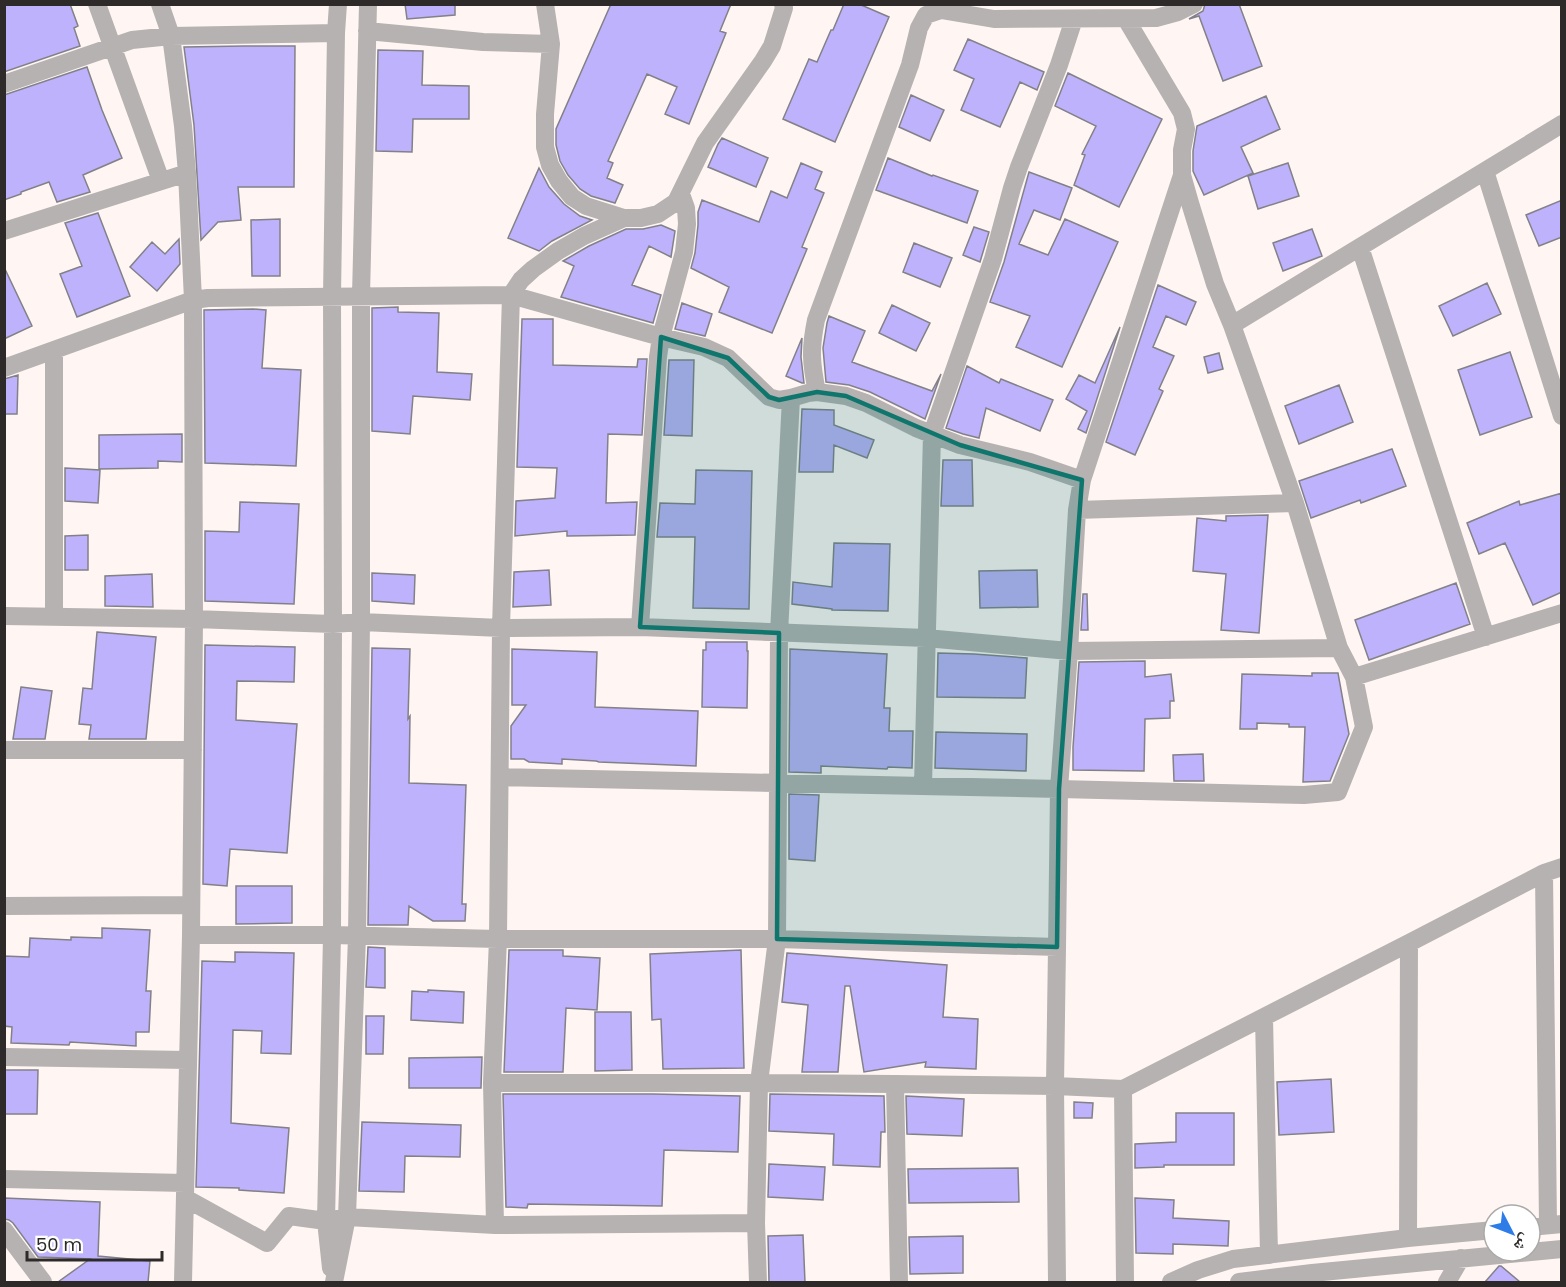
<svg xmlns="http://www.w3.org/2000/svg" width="1566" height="1287" viewBox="0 0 1566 1287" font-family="Poppins,'Noto Naskh Arabic',sans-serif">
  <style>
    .building { fill: #bdb2fb; stroke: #828188; stroke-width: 1.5 }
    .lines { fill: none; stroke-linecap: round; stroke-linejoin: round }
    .minor { stroke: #b6b2b1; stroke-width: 18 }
    .marked { fill: #0f766e; fill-opacity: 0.2; stroke: #0f766e; stroke-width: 4.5; stroke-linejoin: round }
  </style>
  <rect width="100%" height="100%" fill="#fff6f4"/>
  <path class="building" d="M 4,4 L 70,4 L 78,26 L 74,28 L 80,46 L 4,72 Z
    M 405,4 L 455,4 L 455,15 L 407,19 Z
    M 611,4 L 731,4 L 720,31 L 726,33 L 689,124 L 665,114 L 677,87 L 647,74 L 608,161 L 613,163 L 607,178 L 623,185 L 615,203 L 591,196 L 580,189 L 568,175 L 560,161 L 556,145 L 556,129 Z
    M 844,4 L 859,4 L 889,17 L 835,142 L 783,119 L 809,59 L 817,62 L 831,30 L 833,30 Z
    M 1205,4 L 1239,4 L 1262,66 L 1223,81 L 1199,16 L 1189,19 L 1203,11 Z
    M 968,39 L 1044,72 L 1037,90 L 1020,82 L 1000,127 L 961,110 L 974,79 L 954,70 Z
    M 244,46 L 295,46 L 294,187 L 238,187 L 241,220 L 218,222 L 201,240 L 194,125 L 184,47 Z
    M 378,50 L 423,51 L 422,85 L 469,86 L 469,119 L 413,119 L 412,152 L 376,151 Z
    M 87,67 L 102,110 L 122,158 L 83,175 L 90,192 L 57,202 L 49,182 L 21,192 L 21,194 L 4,200 L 4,95 Z
    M 1068,73 L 1162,119 L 1119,207 L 1074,185 L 1085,155 L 1082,154 L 1096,126 L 1055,106 Z
    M 911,95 L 944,110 L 930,141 L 899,127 Z
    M 1266,96 L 1280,129 L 1241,147 L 1253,173 L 1204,195 L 1193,171 L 1193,151 L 1197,126 Z
    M 722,138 L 768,158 L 756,187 L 708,167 L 718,144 Z
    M 888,158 L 932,176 L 933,175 L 978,191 L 967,223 L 876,190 Z
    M 801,163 L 822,172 L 815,189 L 824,193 L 802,247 L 807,249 L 772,333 L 719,312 L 729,287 L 691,268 L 695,253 L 698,225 L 698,212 L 702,200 L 759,222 L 771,191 L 787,198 Z
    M 1288,163 L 1299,196 L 1258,209 L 1248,176 Z
    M 539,168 L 549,187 L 564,204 L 580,216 L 592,220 L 552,241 L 539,251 L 508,238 Z
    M 1029,172 L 1072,188 L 1060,220 L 1034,210 L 1019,244 L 1048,255 L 1065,219 L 1118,242 L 1062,367 L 1016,347 L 1030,316 L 990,302 L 1004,262 Z
    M 1562,200 L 1562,237 L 1539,246 L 1526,215 Z
    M 98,213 L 130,296 L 77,317 L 60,274 L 82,266 L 65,223 Z
    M 280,219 L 280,276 L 252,276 L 251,220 Z
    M 661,225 L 675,231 L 671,257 L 649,246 L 632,285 L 661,295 L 653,323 L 561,297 L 574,266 L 563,261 L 589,246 L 626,229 L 643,229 Z
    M 974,227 L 989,232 L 980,262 L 963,255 Z
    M 1312,229 L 1322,256 L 1283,271 L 1273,243 Z
    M 179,239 L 180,264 L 157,291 L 130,267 L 152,242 L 165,254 Z
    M 914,243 L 952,258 L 940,287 L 903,272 Z
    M 4,267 L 32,326 L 4,339 Z
    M 1487,283 L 1501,314 L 1453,336 L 1439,306 Z
    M 1158,285 L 1196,302 L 1186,325 L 1166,316 L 1153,347 L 1174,356 L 1159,389 L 1163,391 L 1135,455 L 1106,442 Z
    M 682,303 L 712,314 L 705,336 L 675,329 Z
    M 892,305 L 930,323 L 916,351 L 879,333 Z
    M 398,307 L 398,312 L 439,313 L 437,372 L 472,374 L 470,400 L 413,396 L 410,434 L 372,431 L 372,308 Z
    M 253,309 L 266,310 L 262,368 L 301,370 L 296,466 L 205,463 L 204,310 Z
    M 829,316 L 865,331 L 852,362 L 932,391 L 941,374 L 925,419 L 870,392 L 849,385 L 826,382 L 823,348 L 827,323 Z
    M 522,319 L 553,319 L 553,365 L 637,367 L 638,359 L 647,359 L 642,435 L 608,434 L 606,503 L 637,502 L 635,535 L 567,536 L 567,531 L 515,536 L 516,501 L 555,498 L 557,468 L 517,467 Z
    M 1120,327 L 1086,433 L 1078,429 L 1087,411 L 1066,399 L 1079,375 L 1095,383 Z
    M 802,338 L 801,357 L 804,383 L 802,383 L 786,376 Z
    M 1510,352 L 1532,417 L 1480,435 L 1458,370 Z
    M 1219,353 L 1223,369 L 1208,373 L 1204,357 Z
    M 669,360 L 694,360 L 692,436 L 664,435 Z
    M 967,366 L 999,383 L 1001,379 L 1053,400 L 1040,431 L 986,408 L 979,438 L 963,434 L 946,428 Z
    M 18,375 L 17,414 L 4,414 L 4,379 Z
    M 1339,385 L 1353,422 L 1299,444 L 1285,406 Z
    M 802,409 L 834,410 L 834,425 L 874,440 L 867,458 L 834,445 L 833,472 L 799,472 Z
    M 182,434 L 182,462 L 158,461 L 158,468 L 99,469 L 99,435 Z
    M 1392,449 L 1406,486 L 1361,503 L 1360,500 L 1311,518 L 1299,481 Z
    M 943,460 L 972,460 L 973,506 L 941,506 Z
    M 65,468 L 100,470 L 98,503 L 65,501 Z
    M 696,470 L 752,471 L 749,609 L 693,608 L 695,537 L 657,537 L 660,503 L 695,504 Z
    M 1562,493 L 1562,592 L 1533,605 L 1505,543 L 1479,554 L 1467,523 L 1519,501 L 1520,505 Z
    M 240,502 L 299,504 L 294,604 L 205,601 L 205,531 L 239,532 Z
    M 1268,515 L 1259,633 L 1221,630 L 1226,574 L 1193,571 L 1197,518 L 1226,521 L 1226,516 Z
    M 88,535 L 88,570 L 65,570 L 65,536 Z
    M 834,543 L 890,544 L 888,611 L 832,610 L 832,609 L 792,604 L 793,582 L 832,587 Z
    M 549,570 L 551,605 L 513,607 L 514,572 Z
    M 1037,570 L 1038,607 L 980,608 L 979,571 Z
    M 372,573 L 415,575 L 414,604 L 372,601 Z
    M 152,574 L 153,607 L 105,606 L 105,576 Z
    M 1456,583 L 1470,624 L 1369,660 L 1355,620 Z
    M 1083,594 L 1087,594 L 1088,630 L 1081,630 Z
    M 97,632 L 156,637 L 146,739 L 89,739 L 91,725 L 79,724 L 83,688 L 92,689 Z
    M 706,642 L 747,642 L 747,651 L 748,651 L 747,708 L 702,707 L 703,650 L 706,650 Z
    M 205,645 L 295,647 L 294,682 L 237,681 L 236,720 L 297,724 L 287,853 L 230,849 L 227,886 L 203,884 Z
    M 372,648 L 410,649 L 408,719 L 410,716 L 409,783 L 466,785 L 462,904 L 466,904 L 465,921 L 433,921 L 409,906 L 408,925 L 368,925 Z
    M 512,649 L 597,652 L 595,707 L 698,711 L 696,766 L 599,762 L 596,761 L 562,759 L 562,764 L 529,762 L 524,759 L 511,759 L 511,726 L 526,705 L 512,705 Z
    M 790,649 L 887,654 L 884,708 L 890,708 L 889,731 L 913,731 L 912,768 L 888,767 L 887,769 L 821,766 L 821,773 L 789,772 Z
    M 938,653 L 974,654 L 1027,658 L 1025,698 L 937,697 Z
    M 1145,661 L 1145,677 L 1171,674 L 1174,701 L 1170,701 L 1170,718 L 1145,719 L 1144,771 L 1073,770 L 1073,747 L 1079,662 Z
    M 1312,673 L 1338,673 L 1349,734 L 1330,781 L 1303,782 L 1305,727 L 1289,727 L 1289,724 L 1257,723 L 1257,729 L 1240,729 L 1242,674 L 1312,676 Z
    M 21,687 L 52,691 L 45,739 L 13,739 Z
    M 936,732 L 1027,734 L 1026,771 L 935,768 Z
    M 1203,754 L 1204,781 L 1174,781 L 1173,755 Z
    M 789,794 L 819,795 L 815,861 L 789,859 Z
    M 236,886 L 292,886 L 292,923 L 236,924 Z
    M 102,928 L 150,930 L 146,991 L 151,991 L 149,1032 L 136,1032 L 136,1046 L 70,1042 L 69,1045 L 11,1043 L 12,1027 L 4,1026 L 4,956 L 29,957 L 30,938 L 71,940 L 71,937 L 102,938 Z
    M 368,947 L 385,948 L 385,988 L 366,987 Z
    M 509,950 L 563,950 L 563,956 L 600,958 L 597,1010 L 566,1008 L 563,1072 L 504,1072 Z
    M 741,950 L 744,1068 L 663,1069 L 661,1019 L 652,1020 L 650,954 Z
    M 235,952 L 294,953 L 291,1054 L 261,1053 L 262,1031 L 233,1030 L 231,1123 L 289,1128 L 284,1193 L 239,1190 L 239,1188 L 196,1187 L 202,961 L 235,962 Z
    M 787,953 L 947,965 L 943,1017 L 978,1019 L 976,1069 L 925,1067 L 926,1062 L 864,1072 L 850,986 L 845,986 L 838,1072 L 802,1072 L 808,1005 L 782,1002 Z
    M 428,990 L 464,992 L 463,1023 L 411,1020 L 412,991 L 428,992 Z
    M 595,1012 L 631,1012 L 632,1070 L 595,1071 Z
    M 366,1016 L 384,1016 L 383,1054 L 366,1054 Z
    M 482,1057 L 481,1088 L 409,1088 L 409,1058 Z
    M 4,1070 L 38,1070 L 37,1114 L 4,1114 Z
    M 1331,1079 L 1334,1132 L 1279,1135 L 1277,1082 Z
    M 503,1094 L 653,1094 L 740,1096 L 738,1152 L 664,1150 L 662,1206 L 528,1204 L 527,1208 L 506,1207 Z
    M 770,1094 L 884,1096 L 885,1132 L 881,1132 L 880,1167 L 833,1165 L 834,1134 L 769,1131 Z
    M 906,1096 L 964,1099 L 962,1136 L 907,1134 Z
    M 1074,1102 L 1093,1103 L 1092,1118 L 1074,1118 Z
    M 1176,1113 L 1234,1113 L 1234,1165 L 1164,1165 L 1164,1167 L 1135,1168 L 1135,1144 L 1176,1142 Z
    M 362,1122 L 461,1125 L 460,1157 L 405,1156 L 404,1192 L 359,1191 Z
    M 769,1164 L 825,1167 L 823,1200 L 768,1197 Z
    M 1018,1168 L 1019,1202 L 909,1203 L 908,1169 Z
    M 4,1198 L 100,1202 L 98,1256 L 150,1261 L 148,1282 L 58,1282 L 90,1259 L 38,1257 L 13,1223 L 9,1220 L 4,1219 Z
    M 1135,1198 L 1174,1200 L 1173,1218 L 1229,1221 L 1228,1246 L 1173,1244 L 1173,1254 L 1136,1253 Z
    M 803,1235 L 805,1282 L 769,1282 L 768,1236 Z
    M 963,1236 L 963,1273 L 910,1274 L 909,1237 Z
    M 1499,1266 L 1501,1266 L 1520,1282 L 1485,1282 Z"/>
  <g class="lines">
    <path class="minor" d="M 97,4 L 161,181
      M 160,4 L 171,36 L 183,126 L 187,173 L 193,300 L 194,619 L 191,935 L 183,1282
      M 545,4 L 551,44 L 545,114 L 545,147 L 550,165 L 559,181 L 572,197 L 586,206 L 624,218 L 641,218 L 658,214 L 676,202 L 705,143 L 763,61 L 772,46 L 784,8 L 783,4
      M 1126,19 L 1182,113 L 1186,129 L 1182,150 L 1182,175 L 1190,203 L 1215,284 L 1232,325 L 1295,503
      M 367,31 L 483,42 L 551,44
      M 4,84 L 132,40 L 171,36 L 336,33
      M 1485,171 L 1562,416
      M 4,231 L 187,173
      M 1360,247 L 1486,637
      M 1232,325 L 1562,124
      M 4,368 L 193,300 L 208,298 L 511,295 L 661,337 L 704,347 L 728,358 L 769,397 L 779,400 L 791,398 L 808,393 L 817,392 L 846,396 L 866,403 L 916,428 L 960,445 L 1030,462 L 1082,480
      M 817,392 C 811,363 810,349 816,320 L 910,65 L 919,28 L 926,15 L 941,10 L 994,19 L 1156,18 L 1178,12 L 1194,4
      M 1295,503 L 1339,648 L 1354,677 L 1364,727 L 1338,792 L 1304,795 L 1059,789 L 1069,651 L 1077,510 Z
      M 1077,510 L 1082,480 L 1182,175
      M 4,616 L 194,619 L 333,624 L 361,622 L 501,628 L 640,627 L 926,638 L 1069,651 L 1339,648
      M 54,617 L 54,350
      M 640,627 L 658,357 L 661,337 L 684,252 L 687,224 L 686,208 L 681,194
      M 1354,677 L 1562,613
      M 4,750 L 193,750
      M 500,777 L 1059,789 L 1057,947
      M 923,785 L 932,434 L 993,259 L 1012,188 L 1019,167 L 1059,65 L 1074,19
      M 1544,873 L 1548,1225
      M 4,906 L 191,905
      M 191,935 L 332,935 L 498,939 L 777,939 L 1057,947 L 1055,1086 L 1057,1282
      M 1264,1017 L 1269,1255
      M 4,1057 L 188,1060
      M 492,1083 L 759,1083 L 895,1084 L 899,1282
      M 895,1084 L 1055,1086 L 1123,1089 L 1409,943 L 1544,873 L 1562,867
      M 1123,1089 L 1125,1282
      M 4,1179 L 185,1183
      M 185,1198 L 267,1243 L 289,1216 L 326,1221 L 347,1217 L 495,1225 L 756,1223
      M 495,1225 L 492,1083 L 498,939 L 501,628 L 511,295 L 521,280 L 533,269 L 558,251 L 584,236 L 624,218
      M 1530,1227 L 1562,1224
      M 4,1230 L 43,1282
      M 1408,1238 L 1409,943
      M 331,1268 L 326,1221 L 332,935 L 333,624 L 332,296 L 336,33 L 338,4
      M 334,1282 L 347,1217 L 357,936 L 361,622 L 361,296 L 368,4
      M 758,1282 L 756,1223 L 759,1083 L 777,939 L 779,633 L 791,398
      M 1171,1282 L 1198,1270 L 1233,1259 L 1408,1238 L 1494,1230
      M 1239,1282 L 1312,1273 L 1562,1249
      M 1447,1282 L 1461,1258"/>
  </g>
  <path class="marked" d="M 661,337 L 728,358 L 769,397 L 779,400 L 817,392 L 846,396 L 960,445 L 1082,480 L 1059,789 L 1057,947 L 777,939 L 779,633 L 640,627 Z"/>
  <rect width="1566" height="1287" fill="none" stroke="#2d2a29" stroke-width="12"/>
  <g transform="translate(1512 1233) rotate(132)"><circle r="28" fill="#ffffff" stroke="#abaaa9" stroke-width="1.5"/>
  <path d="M0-4.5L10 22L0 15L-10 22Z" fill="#2e7ce8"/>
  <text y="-9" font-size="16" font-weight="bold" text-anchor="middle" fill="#2d2a29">ش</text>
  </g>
  <path d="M27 1251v9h135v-9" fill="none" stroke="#2d2a29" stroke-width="3"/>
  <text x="36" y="1251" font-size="18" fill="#2d2a29" stroke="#ffffff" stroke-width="4.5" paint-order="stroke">50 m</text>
</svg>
